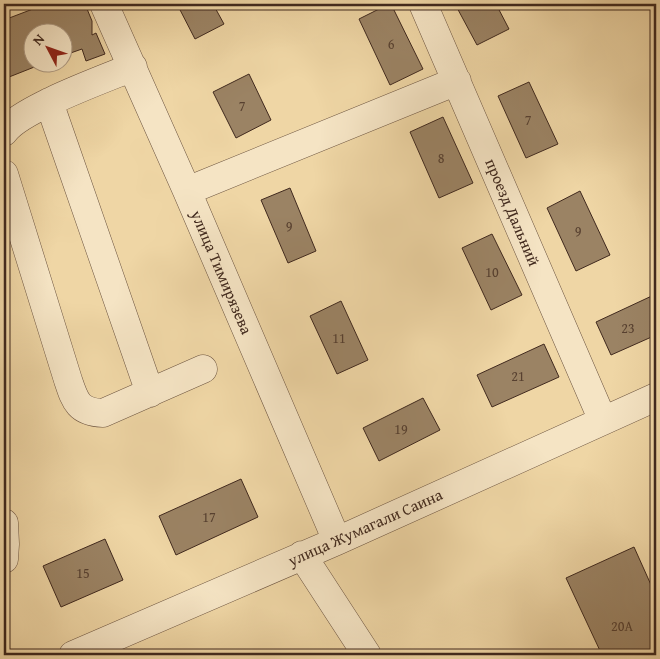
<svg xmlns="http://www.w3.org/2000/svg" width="660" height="659" viewBox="0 0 660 659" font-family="'Gentium Book Plus',serif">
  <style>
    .building { fill: #9b8364; stroke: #40291e }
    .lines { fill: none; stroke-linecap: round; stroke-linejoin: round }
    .minor-casing { stroke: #6c5440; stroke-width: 29 }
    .minor { stroke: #f5e4c4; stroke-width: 28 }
    .labels { text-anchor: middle; stroke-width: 4; stroke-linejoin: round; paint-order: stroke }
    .number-label { font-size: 14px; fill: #574030 }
    .street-label { font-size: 16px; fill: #40291e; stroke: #f5e4c4 }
  </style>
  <rect width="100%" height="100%" fill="#efd6a5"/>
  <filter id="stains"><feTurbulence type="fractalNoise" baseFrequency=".004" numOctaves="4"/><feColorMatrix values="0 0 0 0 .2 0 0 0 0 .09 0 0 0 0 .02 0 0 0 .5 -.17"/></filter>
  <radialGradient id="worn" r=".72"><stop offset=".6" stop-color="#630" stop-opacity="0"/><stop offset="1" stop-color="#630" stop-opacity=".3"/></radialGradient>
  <path class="building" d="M 46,4 L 85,4 L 92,21 L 92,35 L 96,33 L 105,54 L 86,61 L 82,49 L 62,56 L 62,32 L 32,32 L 32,62 L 47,62 L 4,79 L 4,20 Z
    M 177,4 L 213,4 L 224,24 L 195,39 Z
    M 389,4 L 391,4 L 423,69 L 390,85 L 359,19 Z
    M 455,4 L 496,4 L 509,29 L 477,45 Z
    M 249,74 L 271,120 L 236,138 L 213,92 Z
    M 529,82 L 558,144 L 526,158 L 498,96 Z
    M 443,117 L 473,183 L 439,198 L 410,132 Z
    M 290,188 L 316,251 L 288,263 L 261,200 Z
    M 580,191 L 610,255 L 576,271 L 547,208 Z
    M 492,234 L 522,295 L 491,310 L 462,248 Z
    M 656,294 L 656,335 L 611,355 L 596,322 Z
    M 341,301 L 368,360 L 337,374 L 310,316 Z
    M 544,344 L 559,377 L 492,407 L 477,375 Z
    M 423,398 L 440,430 L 379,461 L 363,428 Z
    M 241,479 L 258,517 L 176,555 L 159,516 Z
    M 105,539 L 123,580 L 61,607 L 43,566 Z
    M 634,547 L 656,596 L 656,655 L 602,655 L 566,578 Z"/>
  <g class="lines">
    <g class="minor-casing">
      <path id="minor" d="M 104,4 L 187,191 L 337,541
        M 423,4 L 603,421
        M 49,102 L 150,393
        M 4,132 C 20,109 104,79 133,67
        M 4,174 L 68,380 C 75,401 78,412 103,413 L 203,369
        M 187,191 L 457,81
        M 4,523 L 5,544 L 4,559
        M 302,555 L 367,655
        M 73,655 L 337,541 L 656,397"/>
    </g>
    <use href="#minor" class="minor"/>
  </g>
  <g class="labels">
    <g class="number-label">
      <text x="391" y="49">6</text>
      <text x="242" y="111">7</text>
      <text x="528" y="125">7</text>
      <text x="441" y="163">8</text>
      <text x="289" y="231">9</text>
      <text x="578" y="236">9</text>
      <text x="492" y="277">10</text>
      <text x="628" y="333">23</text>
      <text x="339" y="343">11</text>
      <text x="518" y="381">21</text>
      <text x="401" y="434">19</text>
      <text x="209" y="522">17</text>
      <text x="83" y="578">15</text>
      <text x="622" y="631">20А</text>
    </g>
    <g class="street-label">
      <text transform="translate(513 212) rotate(67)" y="6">проезд Дальний</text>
      <text transform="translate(222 272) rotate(67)" y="6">улица Тимирязева</text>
      <text transform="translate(365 527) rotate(-24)" y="6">улица Жумагали Саина</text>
    </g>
  </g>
  <rect width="660" height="659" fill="none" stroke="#efd6a5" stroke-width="20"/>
  <rect x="5" y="5" width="650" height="649" fill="none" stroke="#40291e" stroke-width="2.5"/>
  <rect x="10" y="10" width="640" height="639" fill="none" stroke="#40291e"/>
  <g transform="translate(48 48) rotate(311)"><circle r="24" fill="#f5e4c4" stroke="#ad9982"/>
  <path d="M0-4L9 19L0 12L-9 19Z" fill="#8f2418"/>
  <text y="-8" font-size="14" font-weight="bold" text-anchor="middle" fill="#40291e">N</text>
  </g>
  <rect width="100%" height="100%" filter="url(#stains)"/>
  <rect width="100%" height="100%" fill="url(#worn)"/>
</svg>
